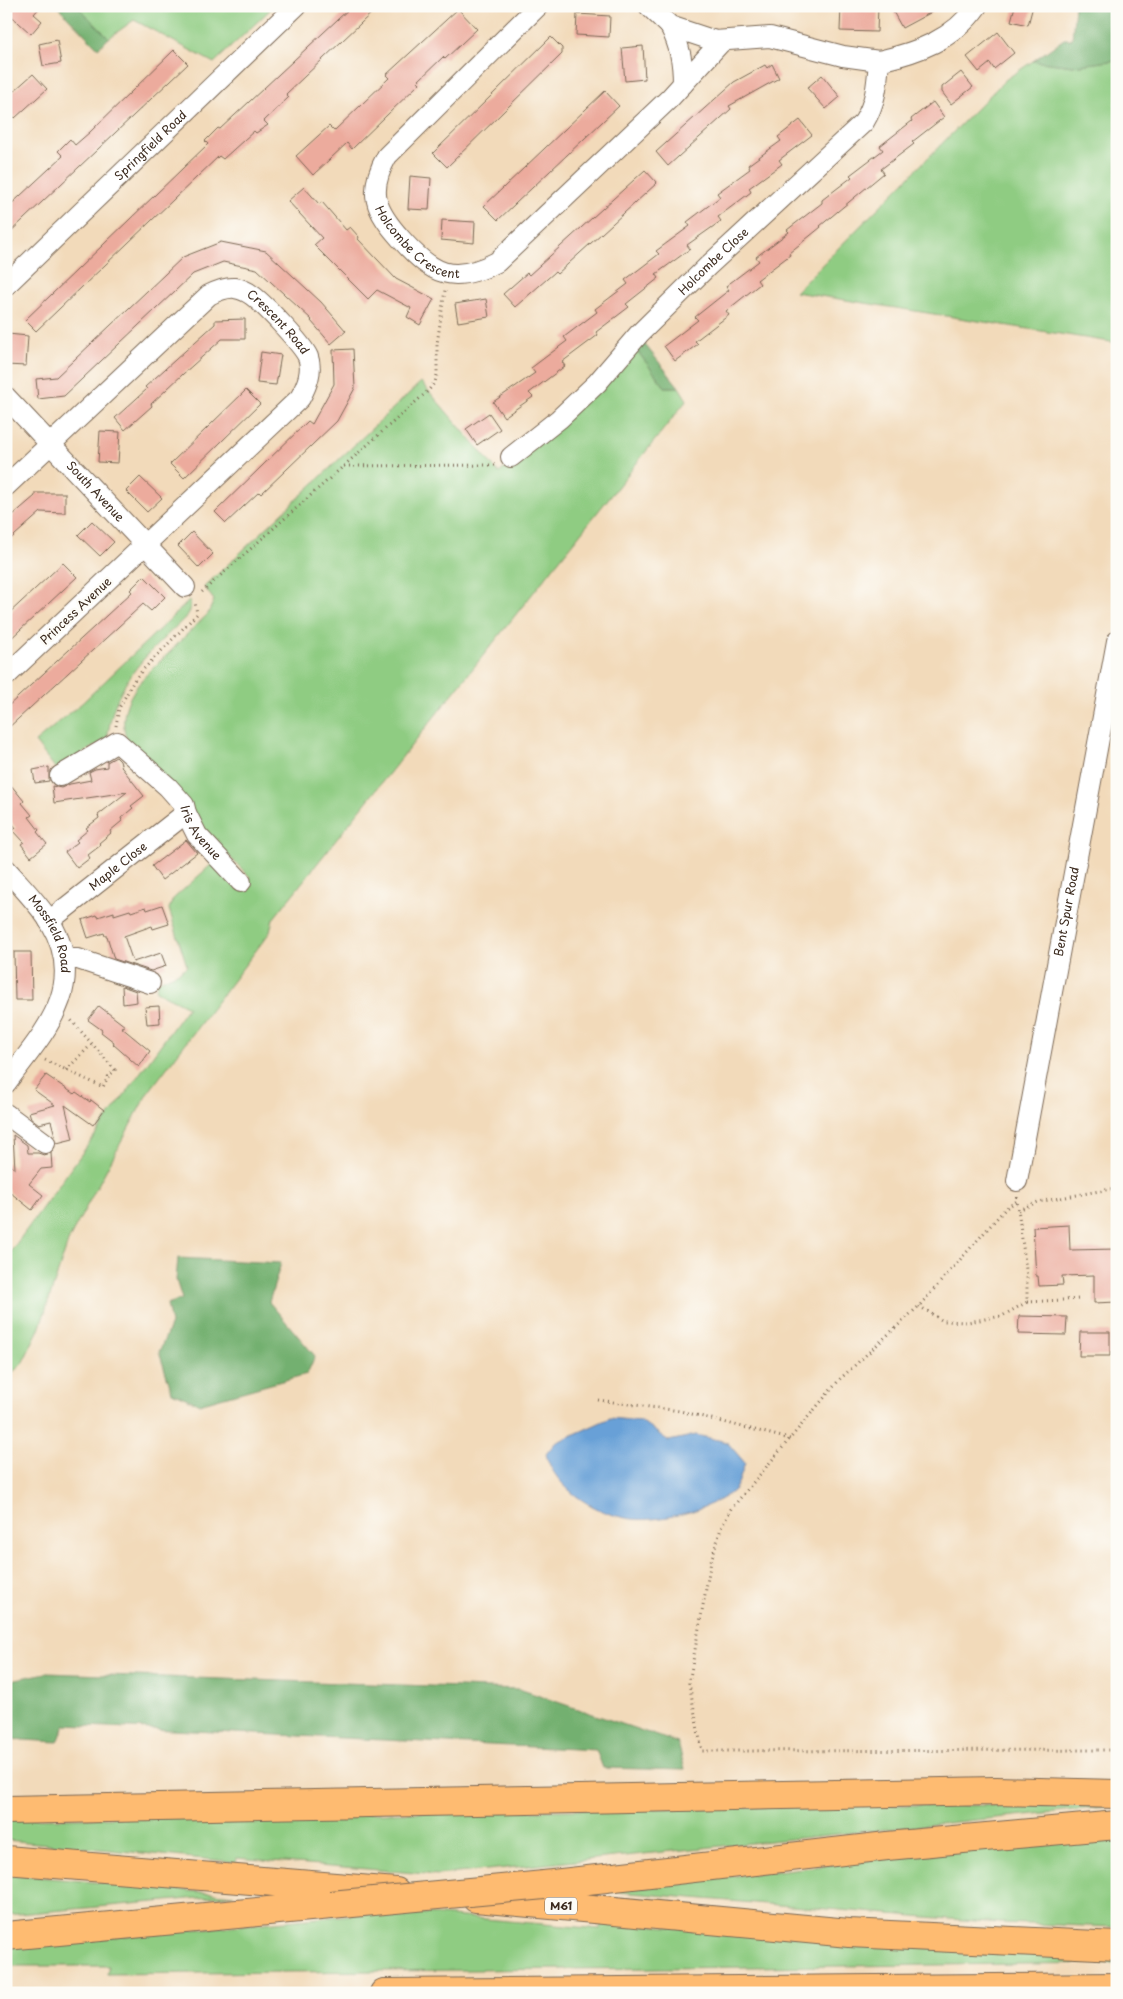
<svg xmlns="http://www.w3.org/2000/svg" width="1123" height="1999" viewBox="0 0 1123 1999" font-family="'Playpen Sans',sans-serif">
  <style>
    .green { fill: #8fcc82; stroke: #657b50 }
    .forest { fill: #73b070; stroke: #576d47 }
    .water { fill: #68a0d7; stroke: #52657a }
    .building { fill: #ecab9d }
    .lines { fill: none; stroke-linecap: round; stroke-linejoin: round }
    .minor-casing { stroke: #7b6855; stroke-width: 22 }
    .highway-casing { stroke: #7b6855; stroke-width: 30 }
    .path { stroke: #7b6855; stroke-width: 3; stroke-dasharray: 1 4; stroke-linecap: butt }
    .minor { stroke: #fff; stroke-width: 20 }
    .highway { stroke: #febb71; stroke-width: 28 }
    .highway-bridge-casing { stroke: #7b6855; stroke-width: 30; stroke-linecap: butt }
    .highway-bridge { stroke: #febb71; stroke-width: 28 }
    .labels { text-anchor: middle; stroke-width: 5; stroke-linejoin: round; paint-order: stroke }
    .shield { fill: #fdfcf7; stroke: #75695f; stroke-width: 1 }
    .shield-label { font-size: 11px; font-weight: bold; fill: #3b2a1e }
    .street-label { font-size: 12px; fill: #3b2a1e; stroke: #fdfcf7 }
  </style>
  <rect width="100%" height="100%" fill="#fdfcf7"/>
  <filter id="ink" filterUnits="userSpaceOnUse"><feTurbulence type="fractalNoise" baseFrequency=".02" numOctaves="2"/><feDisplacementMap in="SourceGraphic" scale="10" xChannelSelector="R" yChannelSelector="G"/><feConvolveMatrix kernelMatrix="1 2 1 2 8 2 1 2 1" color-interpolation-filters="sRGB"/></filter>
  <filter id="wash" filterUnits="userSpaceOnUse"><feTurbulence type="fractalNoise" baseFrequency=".0096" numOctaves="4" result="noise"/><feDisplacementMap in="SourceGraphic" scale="20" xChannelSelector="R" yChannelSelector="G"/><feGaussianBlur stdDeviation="1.12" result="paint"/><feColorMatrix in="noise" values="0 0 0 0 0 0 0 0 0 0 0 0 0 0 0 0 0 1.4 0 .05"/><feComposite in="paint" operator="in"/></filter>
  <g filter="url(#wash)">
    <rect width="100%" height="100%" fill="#f2daba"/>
    <path class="green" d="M 77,6 L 274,6 L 214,63 L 134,20 L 109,38 Z
      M 1117,60 L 1117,343 L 795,292 L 1005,80 L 1033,61 L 1073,66 Z
      M 635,348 L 665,387 L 679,387 L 687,400 L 273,919 L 270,932 L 147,1094 L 69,1239 L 40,1327 L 22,1364 L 6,1378 L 6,1258 L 188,1007 L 156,991 L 157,982 L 181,971 L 187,966 L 169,909 L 173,899 L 213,863 L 238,890 L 251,878 L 201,829 L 128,743 C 112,704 144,676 170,652 C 182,639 195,626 208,614 L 214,600 L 204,587 L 421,382 L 499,473 L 598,390 Z
      M 190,600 L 190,611 L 187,616 C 159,643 129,668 115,705 C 111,715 109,728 107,739 L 56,769 L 35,742 L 82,703 Z
      M 894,1805 L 1113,1806 L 438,1875 L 237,1858 L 236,1862 L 6,1840 L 6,1819 Z
      M 1117,1837 L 1117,1927 L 1000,1923 L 606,1891 L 897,1857 Z
      M 6,1874 L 234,1895 L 6,1915 Z
      M 394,1911 L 600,1929 L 601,1922 L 1117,1959 L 1117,1963 L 107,1974 L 109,1966 L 6,1966 L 6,1947 Z"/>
    <path class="forest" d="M 57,6 L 77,6 L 109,38 L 98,48 Z
      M 1075,6 L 1117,6 L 1117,60 L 1073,66 L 1033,61 L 1064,39 L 1072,39 Z
      M 642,341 L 679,387 L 665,387 L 635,348 Z
      M 178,1258 L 281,1263 L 269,1302 L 315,1356 L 307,1374 L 199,1404 L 172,1392 L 159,1352 L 171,1324 L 167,1304 L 182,1299 L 176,1280 Z
      M 46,1673 L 519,1689 L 678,1743 L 685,1770 L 603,1768 L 596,1750 L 65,1725 L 58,1742 L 6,1739 L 6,1681 Z"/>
    <path class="water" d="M 610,1418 L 641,1421 L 669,1441 L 696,1435 L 727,1442 L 745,1463 C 742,1471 739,1486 733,1491 C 709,1510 662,1522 632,1519 C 598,1515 554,1489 546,1454 L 555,1443 Z"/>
    <g id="blocks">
      <path class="building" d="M 6,6 L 41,6 L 34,14 L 42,21 L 31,34 L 6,11 Z
        M 352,6 L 379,6 L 286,94 L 289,97 L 264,121 L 268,125 L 256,133 L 254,131 L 223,159 L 219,156 L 36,331 L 25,320 L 208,144 L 205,141 L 218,128 L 220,129 Z
        M 841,6 L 878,7 L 877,32 L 840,31 Z
        M 890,6 L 943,6 L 902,28 Z
        M 1015,6 L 1033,6 L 1028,25 L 1011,21 Z
        M 458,9 L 477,29 L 445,59 L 443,57 L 418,81 L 420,83 L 352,149 L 347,143 L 313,175 L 296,156 L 329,126 L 334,131 L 389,78 L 386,75 Z
        M 577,14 L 610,16 L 609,37 L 576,35 Z
        M 998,32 L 1014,53 L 994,69 L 990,63 L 979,72 L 967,57 Z
        M 551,37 L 562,48 L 562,54 L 447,167 L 433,153 Z
        M 57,40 L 61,63 L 43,66 L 39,44 Z
        M 643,46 L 645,79 L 625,81 L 622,48 Z
        M 174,50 L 188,64 L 6,236 L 6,209 L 63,156 L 58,151 L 70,139 L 75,145 L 90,132 Z
        M 772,64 L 779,78 L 729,106 L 731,109 L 668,166 L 656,152 L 734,82 L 765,65 L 767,68 Z
        M 961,72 L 973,87 L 951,104 L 942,92 L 942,87 Z
        M 33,74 L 47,89 L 15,118 L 6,109 L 6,98 Z
        M 822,75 L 840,97 L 826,109 L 807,88 Z
        M 605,91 L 619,106 L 498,220 L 484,206 Z
        M 933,102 L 944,117 L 912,142 L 914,144 L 881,169 L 884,173 L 820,226 L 821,227 L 789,253 L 790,255 L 757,280 L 760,284 L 726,311 L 729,315 L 695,341 L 698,344 L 675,361 L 664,346 L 698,320 L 695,317 L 729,290 L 726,286 L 759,261 L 756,257 L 789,232 L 787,230 L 822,203 L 822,200 L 852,177 L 850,175 L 883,150 L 880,146 L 912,121 L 911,119 Z
        M 800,120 L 812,135 L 779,160 L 782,164 L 749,188 L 751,192 L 718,217 L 721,221 L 687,245 L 690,249 L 656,274 L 659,278 L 626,304 L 629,307 L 596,332 L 598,335 L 562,362 L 565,366 L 529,393 L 533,397 L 504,417 L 493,402 L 535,373 L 531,368 L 567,341 L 564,337 L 597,312 L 595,309 L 628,284 L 625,280 L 659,254 L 656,251 L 690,226 L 687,222 L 720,197 L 717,193 L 750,169 L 748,165 L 781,141 L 778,137 Z
        M 645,170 L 657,183 L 557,274 L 555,272 L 515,307 L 503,294 L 527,273 L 529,275 Z
        M 410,176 L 431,178 L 429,210 L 408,209 Z
        M 304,187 L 319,204 L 322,202 L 346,230 L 350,227 L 359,237 L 358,239 L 396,279 L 434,299 L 420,325 L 407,317 L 411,308 L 377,290 L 368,299 L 314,245 L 322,238 L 288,201 Z
        M 442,220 L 475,222 L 474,243 L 441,240 Z
        M 221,242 L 266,251 L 321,302 L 346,331 L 331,344 L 311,321 L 312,320 L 257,269 L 223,262 L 193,274 L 64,396 L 38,399 L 36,379 L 56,377 L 183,257 Z
        M 486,299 L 489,317 L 458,322 L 455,304 Z
        M 245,319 L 245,339 L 222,339 L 183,374 L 151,404 L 152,406 L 125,430 L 115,418 L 147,389 L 145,387 L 215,324 L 215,320 Z
        M 8,334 L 28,336 L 26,366 L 6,365 Z
        M 353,349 L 355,388 L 337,421 L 261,494 L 259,492 L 226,523 L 215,512 L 308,421 L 312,424 L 334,384 L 333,350 Z
        M 261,352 L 281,355 L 276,385 L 257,383 Z
        M 246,390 L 260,404 L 184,478 L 170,464 Z
        M 489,413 L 500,429 L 477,445 L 466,429 Z
        M 100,431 L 120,432 L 118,463 L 98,462 Z
        M 140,477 L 162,498 L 147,512 L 126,491 Z
        M 35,493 L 65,493 L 65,513 L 41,512 L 6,543 L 6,521 L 35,496 Z
        M 92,521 L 114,542 L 100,556 L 78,535 Z
        M 192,532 L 213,554 L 199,568 L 178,546 Z
        M 63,563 L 77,577 L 6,643 L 6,616 Z
        M 144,576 L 165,597 L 151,611 L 143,604 L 6,730 L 6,708 L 132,592 L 130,590 Z
        M 116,757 L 120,761 L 122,768 L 144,796 L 131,806 L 133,808 L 121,818 L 122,821 L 110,831 L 111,833 L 99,843 L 101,845 L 88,855 L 90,858 L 77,868 L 65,852 L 78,842 L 76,840 L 88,830 L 86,828 L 99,818 L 98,815 L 127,792 L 54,803 L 52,786 L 61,788 L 70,784 L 91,780 L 89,772 L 95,769 L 107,767 L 107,762 Z
        M 49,767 L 49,781 L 35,783 L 33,770 Z
        M 6,779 L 24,801 L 22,803 L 32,815 L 29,817 L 39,830 L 37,832 L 47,844 L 31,857 L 21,844 L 24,842 L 13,830 L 16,828 L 6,815 Z
        M 186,840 L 197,853 L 162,880 L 152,866 Z
        M 162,905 L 169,924 L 153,929 L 152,926 L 124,936 L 133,962 L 161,953 L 166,966 L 151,971 L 114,959 L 107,936 L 105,936 L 104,933 L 88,938 L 82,920 L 97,915 L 98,917 L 114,912 L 114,915 L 130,910 L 131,912 L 146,907 L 147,910 Z
        M 14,952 L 31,952 L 32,1000 L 15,1000 Z
        M 122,986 L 136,991 L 137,1002 L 123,1004 Z
        M 99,1006 L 125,1026 L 121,1027 L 150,1051 L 139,1067 L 113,1044 L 114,1042 L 101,1032 L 102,1030 L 88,1020 Z
        M 159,1006 L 160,1023 L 147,1024 L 145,1007 Z
        M 46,1075 L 74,1094 L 76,1092 L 90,1102 L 91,1100 L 104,1110 L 93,1125 L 65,1105 L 73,1139 L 57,1143 L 51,1121 L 39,1124 L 31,1118 L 29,1112 L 55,1105 L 34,1090 Z
        M 13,1135 L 27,1145 L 28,1153 L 38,1153 L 44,1155 L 51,1153 L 52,1168 L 41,1169 L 29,1184 L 43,1195 L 32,1210 L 6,1189 L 6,1162 L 15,1169 Z
        M 1069,1225 L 1070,1250 L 1117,1249 L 1117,1302 L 1094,1303 L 1094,1275 L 1062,1276 L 1063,1285 L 1039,1286 L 1038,1276 L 1036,1276 L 1033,1227 Z
        M 1019,1316 L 1067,1317 L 1066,1335 L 1018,1334 Z
        M 1080,1332 L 1110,1332 L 1110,1356 L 1079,1356 Z"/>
    </g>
  </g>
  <g filter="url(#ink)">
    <use href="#blocks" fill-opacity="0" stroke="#7b6855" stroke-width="1"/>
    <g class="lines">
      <g class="minor-casing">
        <g id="minor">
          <path id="s1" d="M 538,6 L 387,156 C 367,192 375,210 401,239 C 432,274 452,285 497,262 L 670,98 L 722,41"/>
          <path d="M 649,6 L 670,26 L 715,41 L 770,37 L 843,56 L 879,61"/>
          <path d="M 670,26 C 680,46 683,62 683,84"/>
          <path id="s2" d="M 6,285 L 296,6"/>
          <path id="s3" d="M 6,397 L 185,587"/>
          <path id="s4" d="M 511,457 L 559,419 L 597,383 L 639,334 L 708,266 L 864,122 C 876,102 877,85 879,61 C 918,52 953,40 977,6"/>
          <path id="s5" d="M 6,486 L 209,295 C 217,291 226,287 235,288 C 242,289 248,292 253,296 C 265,305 303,345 308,357 C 313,371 307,385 300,398 L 6,676"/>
          <path id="s6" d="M 60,776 L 117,742 L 168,787 L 184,805 L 186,813 L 197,835 L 241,882"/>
          <path id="s7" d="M 6,869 C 21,886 38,903 50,922 C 89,987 44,1032 6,1083"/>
          <path id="s8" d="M 49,921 L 186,813"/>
          <path d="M 65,959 L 78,959 L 150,983"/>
          <path d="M 6,1114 L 45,1143"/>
          <path id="s9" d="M 1017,1181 L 1117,641"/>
        </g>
      </g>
      <g class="highway-casing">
        <path id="highway" d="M 6,1810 L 996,1791 L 1117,1794
          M 6,1860 L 396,1892
          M 544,1885 L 887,1846 L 1117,1825
          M 476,1898 L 849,1933 L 1117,1946
          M 6,1936 L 331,1905
          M 384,1993 L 1117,1987"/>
      </g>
      <path class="path" d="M 344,466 L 495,465
        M 202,592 L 428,391 L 435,382 L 437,375 L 437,344 L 445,290
        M 116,726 L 119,708 L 136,677 L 197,614 L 195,602
        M 45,1060 L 103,1087 L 108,1077 L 115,1070 L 71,1020
        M 66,1070 L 92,1044
        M 1017,1197 L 1017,1201 L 1006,1208 L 919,1306 L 840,1379 L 731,1509 L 721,1528 L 711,1561 L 689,1683 L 702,1751 L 1117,1750
        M 1018,1210 L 1038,1202 L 1116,1188
        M 6,1213 L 9,1215 L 6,1217
        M 1027,1302 L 1080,1299
        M 919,1306 L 943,1321 L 968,1322 L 1002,1316 L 1027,1302 L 1027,1277 L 1017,1201
        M 598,1400 L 680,1411 L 790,1439"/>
      <use href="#minor" class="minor"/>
      <use href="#highway" class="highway"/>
      <g class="highway-bridge-casing">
        <path id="highway-bridge" d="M 331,1905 L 544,1885"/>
      </g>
      <use href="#highway-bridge" class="highway-bridge"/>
    </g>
  </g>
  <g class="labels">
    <rect class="shield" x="545" y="1897.5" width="32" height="17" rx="4"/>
    <g class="shield-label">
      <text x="561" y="1910">M61</text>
    </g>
    <g class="street-label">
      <text dy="4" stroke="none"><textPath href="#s2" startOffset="201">Springfield Road</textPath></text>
      <text dy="4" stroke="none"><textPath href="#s1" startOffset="321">Holcombe Crescent</textPath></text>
      <text dy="4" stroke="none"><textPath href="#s4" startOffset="282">Holcombe Close</textPath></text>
      <text dy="4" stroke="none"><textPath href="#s5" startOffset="362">Crescent Road</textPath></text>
      <text dy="4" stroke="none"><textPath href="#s3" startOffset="130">South Avenue</textPath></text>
      <text transform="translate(76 611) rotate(-43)" y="4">Princess Avenue</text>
      <text dy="4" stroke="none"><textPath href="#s6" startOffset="191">Iris Avenue</textPath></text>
      <text dy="4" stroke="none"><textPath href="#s8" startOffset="88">Maple Close</textPath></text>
      <text dy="4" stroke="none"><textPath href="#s9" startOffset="274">Bent Spur Road</textPath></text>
      <text dy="4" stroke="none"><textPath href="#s7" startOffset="80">Mossfield Road</textPath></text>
    </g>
  </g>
  <rect width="1123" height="1999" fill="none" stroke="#fdfcf7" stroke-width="25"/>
</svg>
